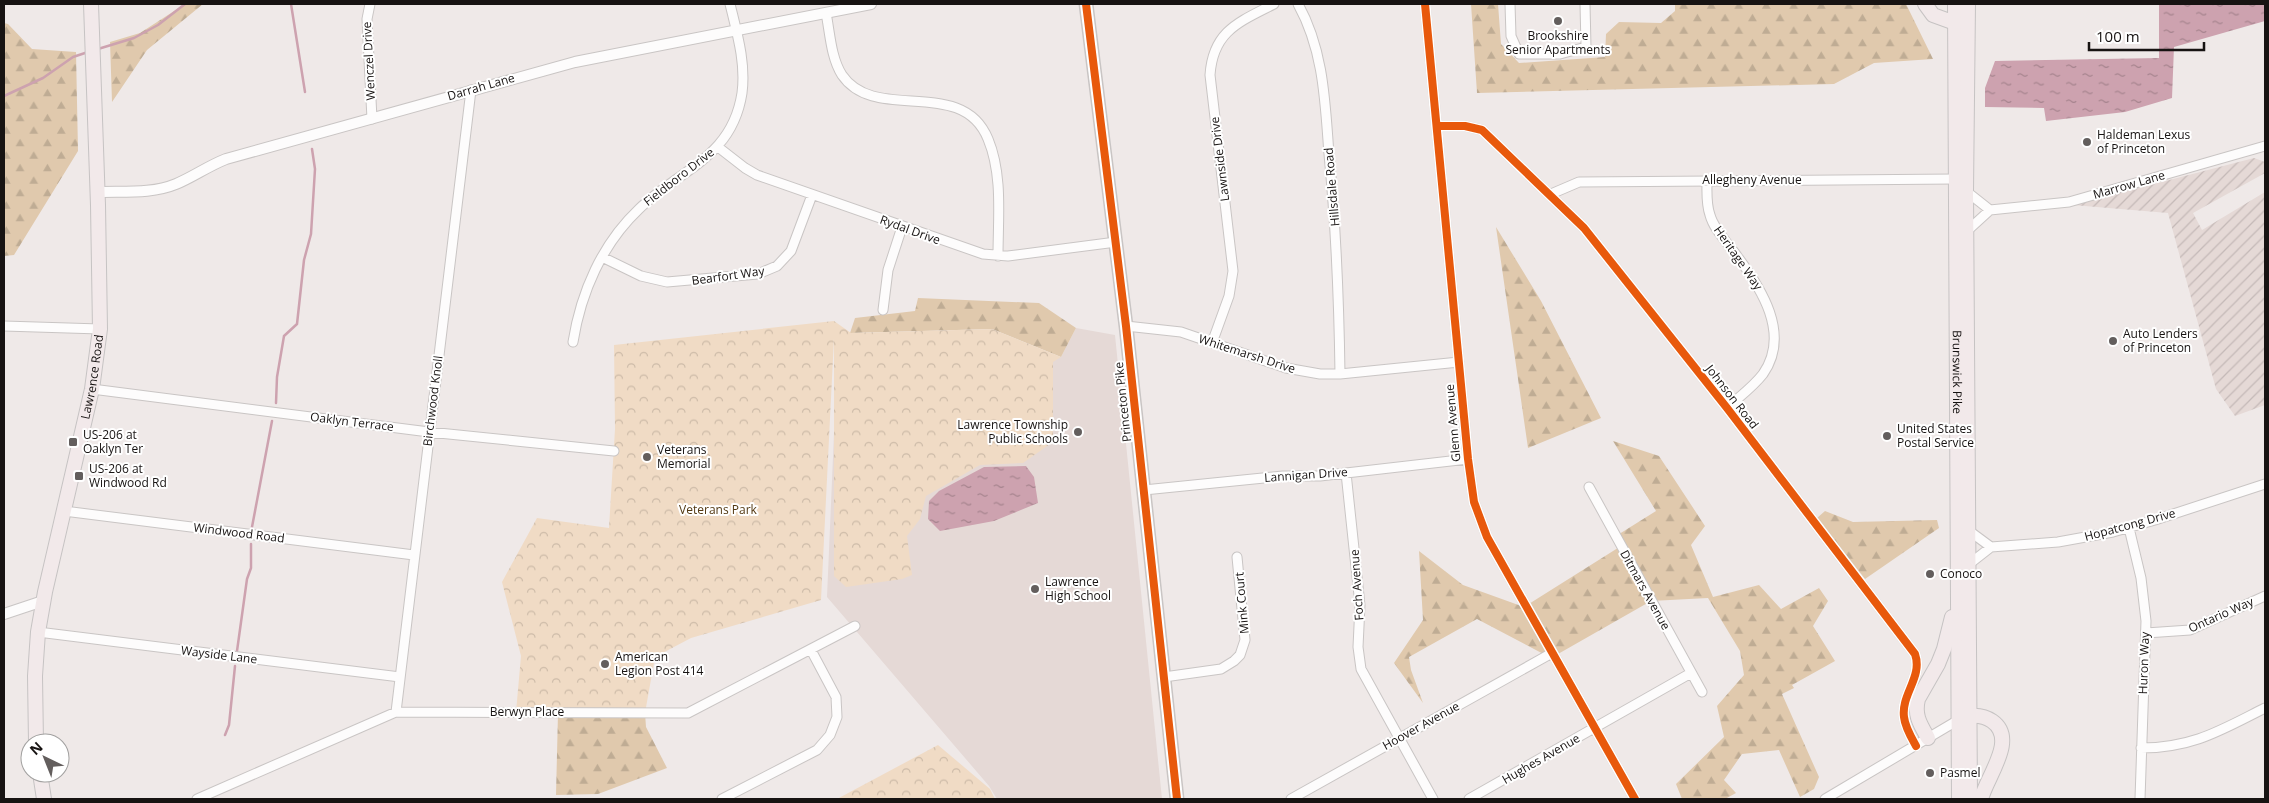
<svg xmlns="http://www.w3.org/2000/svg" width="2269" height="803" viewBox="0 0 2269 803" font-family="'Open Sans',sans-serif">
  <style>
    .built { fill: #e5d9d6 }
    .industrial { fill: url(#industrial-furrows) }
    .forest { fill: url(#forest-firs) }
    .park { fill: url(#park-crowns) }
    .water { fill: url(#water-ripples) }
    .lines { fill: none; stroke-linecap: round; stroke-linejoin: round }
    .stream { stroke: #cda2af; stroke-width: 2.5 }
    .minor-casing { stroke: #c9c5c4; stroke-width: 11 }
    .tertiary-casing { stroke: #c9c5c4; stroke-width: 12 }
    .secondary-casing { stroke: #c9c5c4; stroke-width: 15 }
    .primary-casing { stroke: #c6c3c3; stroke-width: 16 }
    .minor { stroke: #fdfcfc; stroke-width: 9 }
    .tertiary { stroke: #fdfcfc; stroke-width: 10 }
    .secondary { stroke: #fdfcfc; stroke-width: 12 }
    .primary { stroke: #f2e9ea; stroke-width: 14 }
    .cycleway-casing { stroke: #fff; stroke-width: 11 }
    .cycleway { stroke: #e8590c; stroke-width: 8 }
    .poi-dot { fill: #635e5d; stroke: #fff; stroke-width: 2 }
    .labels { text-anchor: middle; stroke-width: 4; stroke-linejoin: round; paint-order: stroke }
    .poi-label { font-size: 12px; fill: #171312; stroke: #fff; text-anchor: start }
    .street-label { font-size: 12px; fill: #171312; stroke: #fff }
    .park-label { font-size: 12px; fill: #523811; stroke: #fff }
  </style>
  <defs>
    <pattern id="industrial-furrows" width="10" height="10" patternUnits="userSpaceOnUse" patternTransform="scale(1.25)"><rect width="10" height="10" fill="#e5d9d6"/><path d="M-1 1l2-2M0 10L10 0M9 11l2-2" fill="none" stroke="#c4b9b7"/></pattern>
    <pattern id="forest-firs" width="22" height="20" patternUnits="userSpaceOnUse" patternTransform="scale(1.25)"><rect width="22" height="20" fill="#e0c9ad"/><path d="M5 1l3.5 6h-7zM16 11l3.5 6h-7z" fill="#bfac94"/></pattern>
    <pattern id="park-crowns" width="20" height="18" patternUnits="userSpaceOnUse" patternTransform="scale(1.25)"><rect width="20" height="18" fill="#f0dbc5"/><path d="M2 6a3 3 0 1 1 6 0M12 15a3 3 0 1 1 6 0" fill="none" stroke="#cdbba8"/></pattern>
    <pattern id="water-ripples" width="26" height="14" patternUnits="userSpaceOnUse" patternTransform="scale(1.25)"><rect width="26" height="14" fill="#cda2af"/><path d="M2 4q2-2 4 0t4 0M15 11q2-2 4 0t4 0" fill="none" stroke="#a5838d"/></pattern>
  </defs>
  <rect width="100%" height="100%" fill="#efe9e8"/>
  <path class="built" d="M 1076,328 L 1115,335 L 1162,799 L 997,799 L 989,786 L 827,597 L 837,364 L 1061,357 Z"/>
  <path class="industrial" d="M 2254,158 L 2265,162 L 2265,173 L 2193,213 L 2202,230 L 2265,192 L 2265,405 L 2235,416 L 2216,389 L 2168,213 L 2073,205 Z"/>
  <path class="forest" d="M 185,4 L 203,4 L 147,50 L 112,102 L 110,42 L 140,33 Z
    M 1471,4 L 1498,4 L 1501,44 L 1519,63 L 1605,57 L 1606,34 L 1619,22 L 1661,23 L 1675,11 L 1675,4 L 1906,4 L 1933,59 L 1874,63 L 1834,84 L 1477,93 Z
    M 4,23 L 8,24 L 32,49 L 76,52 L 78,151 L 14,255 L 4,256 Z
    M 1496,227 L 1541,301 L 1601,418 L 1528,448 Z
    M 918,298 L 1039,303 L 1076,328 L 1061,357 L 992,329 L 850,333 L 855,318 L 915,311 Z
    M 1613,441 L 1659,456 L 1705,526 L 1691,545 L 1713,597 L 1759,585 L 1781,609 L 1819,588 L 1828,601 L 1813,626 L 1835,661 L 1792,685 L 1794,688 L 1782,694 L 1819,777 L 1814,789 L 1800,797 L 1779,750 L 1742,754 L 1724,780 L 1736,793 L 1725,799 L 1682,799 L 1676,784 L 1724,737 L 1717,706 L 1744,675 L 1740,651 L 1708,598 L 1651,601 L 1551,658 L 1477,619 L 1409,657 L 1411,670 L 1423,703 L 1394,663 L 1423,620 L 1419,551 L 1463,585 L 1524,607 L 1621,546 L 1616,536 L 1656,511 Z
    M 1825,511 L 1853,522 L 1937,520 L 1939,528 L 1865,579 L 1817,518 Z
    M 558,713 L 645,713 L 646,727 L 667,768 L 598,794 L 556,795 Z"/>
  <path class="park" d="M 834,321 L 851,333 L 992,329 L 1061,357 L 1053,362 L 1053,442 L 1023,463 L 980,465 L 926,496 L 920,519 L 907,536 L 912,575 L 902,579 L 846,587 L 834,576 L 834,338 L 821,600 L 691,638 L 655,657 L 645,713 L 516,712 L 521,656 L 502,582 L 537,518 L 609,528 L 615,429 L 614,345 Z
    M 938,745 L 990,789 L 995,799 L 837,799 Z"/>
  <path class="water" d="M 2159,4 L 2265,4 L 2265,21 L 2174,47 L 2172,98 L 2125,112 L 2046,121 L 2044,108 L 1985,107 L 1985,88 L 1995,61 L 2159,58 Z
    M 1026,466 L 1034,477 L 1038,503 L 994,521 L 940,531 L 928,519 L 929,501 L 939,491 L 984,467 Z"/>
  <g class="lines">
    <path class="stream" d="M 291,4 L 305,92
      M 98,49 L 134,38 L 158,25 L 185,4
      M 4,96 L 43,78 L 73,57 L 88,52
      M 276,403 L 277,377 L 284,336 L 297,324 L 304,260 L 311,234 L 315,169 L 312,149
      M 252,527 L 272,421
      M 237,651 L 247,579 L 251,568 L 251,544
      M 225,735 L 229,725 L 235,666"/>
    <g class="minor-casing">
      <path id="minor" d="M 370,4 L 367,19 L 372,119
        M 1298,4 C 1324,51 1325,102 1329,154 C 1336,228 1339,301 1340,374
        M 1425,4 L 1468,459 L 1474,502 L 1487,537 L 1635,799
        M 1510,4 L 1511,36 L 1519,54 L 1560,54 L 1586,47 L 1585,4
        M 826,13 C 830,33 831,58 842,75 C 875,124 962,75 988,139 C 1003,175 998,218 998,256
        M 1437,126 L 1465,126 L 1482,130 L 1584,228 L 1727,408 L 1915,654 C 1923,677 1901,694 1904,717 C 1905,727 1911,737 1916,746
        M 718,147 L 745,168 L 757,175 L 983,254 L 1008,256 L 1116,242
        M 1707,181 C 1707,192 1706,204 1710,215 C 1714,230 1728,243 1737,256 C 1761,288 1791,334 1763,374 C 1753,387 1739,397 1727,408
        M 1966,191 L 1990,210
        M 1551,194 L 1579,182 L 1955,179
        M 1967,231 L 1990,210 L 2069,202 L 2265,146
        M 602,257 L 641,276 L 667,282 L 758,274 L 777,266 L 791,251 L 812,195
        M 883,310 L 888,270 L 902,227
        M 4,326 L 100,329
        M 1126,326 L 1181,332 L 1286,368 L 1320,374 L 1340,374 L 1459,362
        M 573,342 C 581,292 602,244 639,209 C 680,169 732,158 742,93 C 746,63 737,33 730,4
        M 1212,343 L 1229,296 L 1233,271 L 1210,75 C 1213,31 1239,22 1274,4
        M 92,389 L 429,432 L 614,451
        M 1346,473 L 1360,605 L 1358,647 L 1361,669 L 1433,799
        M 1589,487 L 1702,692
        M 1144,490 L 1283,476 L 1320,476 L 1468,459
        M 64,511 L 414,555
        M 2129,528 L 2141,578 L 2146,621 L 2140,799
        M 1968,530 L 1991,547
        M 1968,565 L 1991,547 L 2058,542 L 2113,532 L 2155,520 L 2265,484
        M 38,632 L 400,677
        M 2146,633 L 2190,630 L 2265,596
        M 1164,677 L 1221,669 L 1234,661 L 1240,655 L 1245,640 L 1237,557
        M 396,712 L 471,90
        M 2141,748 C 2193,748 2221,730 2265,708
        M 197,799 L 396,712 L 688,713 L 855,626
        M 722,799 L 817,750 L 830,735 L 837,717 L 836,697 L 811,650
        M 1291,799 L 1552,653
        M 1469,799 L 1691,673
        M 1825,799 L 1960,719"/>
    </g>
    <g class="tertiary-casing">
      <path id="tertiary" d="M 98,192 C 124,191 152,194 176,184 C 193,177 208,166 226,159 L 575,62 L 871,4
        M 4,614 L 43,601"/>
    </g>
    <g class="secondary-casing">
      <path id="secondary" d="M 1086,4 L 1126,326 L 1177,799"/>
    </g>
    <g class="primary-casing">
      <g id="primary">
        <path d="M 1925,4 L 1933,15 L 1955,23"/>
        <path id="s1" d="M 1955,4 L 1959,799"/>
        <path d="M 1968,4 L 1966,191 L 1970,799"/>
        <path d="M 1969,716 C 1977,715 1985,716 1992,721 C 2018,739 1987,776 1981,799"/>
        <path d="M 1928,738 C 1920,724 1914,715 1918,699 L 1938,664 L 1944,649 L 1952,617"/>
        <path id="s2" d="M 36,743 L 35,676 L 38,632 L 45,592 L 92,389 L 100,329 L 98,205 L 91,4"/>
        <path d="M 40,773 L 44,799"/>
      </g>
    </g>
    <use href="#minor" class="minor"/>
    <use href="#tertiary" class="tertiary"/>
    <use href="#secondary" class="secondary"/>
    <use href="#primary" class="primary"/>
    <g class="cycleway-casing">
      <path id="cycleway" d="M 1086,4 L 1126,326 L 1177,799
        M 1425,4 L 1468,459 L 1474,502 L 1487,537 L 1635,799
        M 1437,126 L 1465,126 L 1482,130 L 1584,228 L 1727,408 L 1915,654 C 1923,677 1901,694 1904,717 C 1905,727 1911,737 1916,746"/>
    </g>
    <use href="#cycleway" class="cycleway"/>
  </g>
  <g class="poi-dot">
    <circle cx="1558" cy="21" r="5"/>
    <circle cx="2087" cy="142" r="5"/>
    <circle cx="2113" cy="341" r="5"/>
    <circle cx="1078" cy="432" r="5"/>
    <circle cx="1887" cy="436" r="5"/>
    <rect x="68" y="437" width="10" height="10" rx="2.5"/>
    <circle cx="647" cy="457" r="5"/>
    <rect x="74" y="471" width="10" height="10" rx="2.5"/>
    <circle cx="1930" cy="574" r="5"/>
    <circle cx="1035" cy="589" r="5"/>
    <circle cx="605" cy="664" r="5"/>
    <circle cx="1930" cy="773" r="5"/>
  </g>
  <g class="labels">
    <g class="poi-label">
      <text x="1558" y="40" text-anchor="middle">Brookshire<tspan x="1558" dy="14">Senior Apartments</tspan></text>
      <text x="2097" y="139">Haldeman Lexus<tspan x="2097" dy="14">of Princeton</tspan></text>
      <text x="2123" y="338">Auto Lenders<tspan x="2123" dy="14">of Princeton</tspan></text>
      <text x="1068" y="429" text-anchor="end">Lawrence Township<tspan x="1068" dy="14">Public Schools</tspan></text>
      <text x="1897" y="433">United States<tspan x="1897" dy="14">Postal Service</tspan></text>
      <text x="83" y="439">US-206 at<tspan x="83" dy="14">Oaklyn Ter</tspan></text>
      <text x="657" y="454">Veterans<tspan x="657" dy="14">Memorial</tspan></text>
      <text x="89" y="473">US-206 at<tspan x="89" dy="14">Windwood Rd</tspan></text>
      <text x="1940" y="578">Conoco</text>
      <text x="1045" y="586">Lawrence<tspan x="1045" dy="14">High School</tspan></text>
      <text x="615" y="661">American<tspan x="615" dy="14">Legion Post 414</tspan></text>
      <text x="1940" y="777">Pasmel</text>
    </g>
    <g class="street-label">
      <text transform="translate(369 61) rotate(-93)" y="4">Wenczel Drive</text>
      <text transform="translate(481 87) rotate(-16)" y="4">Darrah Lane</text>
      <text transform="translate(1220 159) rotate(-97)" y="4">Lawnside Drive</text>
      <text transform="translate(679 177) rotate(-38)" y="4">Fieldboro Drive</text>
      <text x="1752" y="184">Allegheny Avenue</text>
      <text transform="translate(2129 185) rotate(-16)" y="4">Marrow Lane</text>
      <text transform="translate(1332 187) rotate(-95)" y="4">Hillsdale Road</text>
      <text transform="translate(910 230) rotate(20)" y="4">Rydal Drive</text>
      <text transform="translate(1738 258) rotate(55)" y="4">Heritage Way</text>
      <text transform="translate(728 276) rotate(-8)" y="4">Bearfort Way</text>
      <text transform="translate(1247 354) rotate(18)" y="4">Whitemarsh Drive</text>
      <text dy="4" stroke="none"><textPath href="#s1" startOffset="368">Brunswick Pike</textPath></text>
      <text dy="4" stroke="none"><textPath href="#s2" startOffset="372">Lawrence Road</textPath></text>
      <text transform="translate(1732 397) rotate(52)" y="4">Johnson Road</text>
      <text transform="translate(433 401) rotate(-83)" y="4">Birchwood Knoll</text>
      <text transform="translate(1123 402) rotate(-96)" y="4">Princeton Pike</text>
      <text transform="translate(352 422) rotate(7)" y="4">Oaklyn Terrace</text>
      <text transform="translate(1453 423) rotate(-95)" y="4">Glenn Avenue</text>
      <text transform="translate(1306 475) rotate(-4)" y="4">Lannigan Drive</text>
      <text transform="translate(2130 525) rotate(-15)" y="4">Hopatcong Drive</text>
      <text transform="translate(239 533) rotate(7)" y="4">Windwood Road</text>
      <text transform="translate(1357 585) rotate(-94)" y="4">Foch Avenue</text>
      <text transform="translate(1645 590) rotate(61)" y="4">Ditmars Avenue</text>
      <text transform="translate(1242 603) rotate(-95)" y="4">Mink Court</text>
      <text transform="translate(2221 615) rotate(-24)" y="4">Ontario Way</text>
      <text transform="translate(219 655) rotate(7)" y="4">Wayside Lane</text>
      <text transform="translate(2144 663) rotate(-88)" y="4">Huron Way</text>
      <text x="527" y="716">Berwyn Place</text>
      <text transform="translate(1421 726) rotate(-29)" y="4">Hoover Avenue</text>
      <text transform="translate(1541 759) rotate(-30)" y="4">Hughes Avenue</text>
    </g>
    <g class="park-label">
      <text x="718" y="514">Veterans Park</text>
    </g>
  </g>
  <rect width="2269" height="803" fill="none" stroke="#171312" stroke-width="10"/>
  <g transform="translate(45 758) rotate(317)"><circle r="24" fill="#ffffff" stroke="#a2a1a0"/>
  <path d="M0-4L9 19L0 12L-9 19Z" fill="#635e5d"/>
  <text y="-8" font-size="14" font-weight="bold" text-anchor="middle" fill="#171312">N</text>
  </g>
  <path d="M2089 42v8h115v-8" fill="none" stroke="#171312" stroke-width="2.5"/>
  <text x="2096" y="42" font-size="15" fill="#171312" stroke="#ffffff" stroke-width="4" paint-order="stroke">100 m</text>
</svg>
